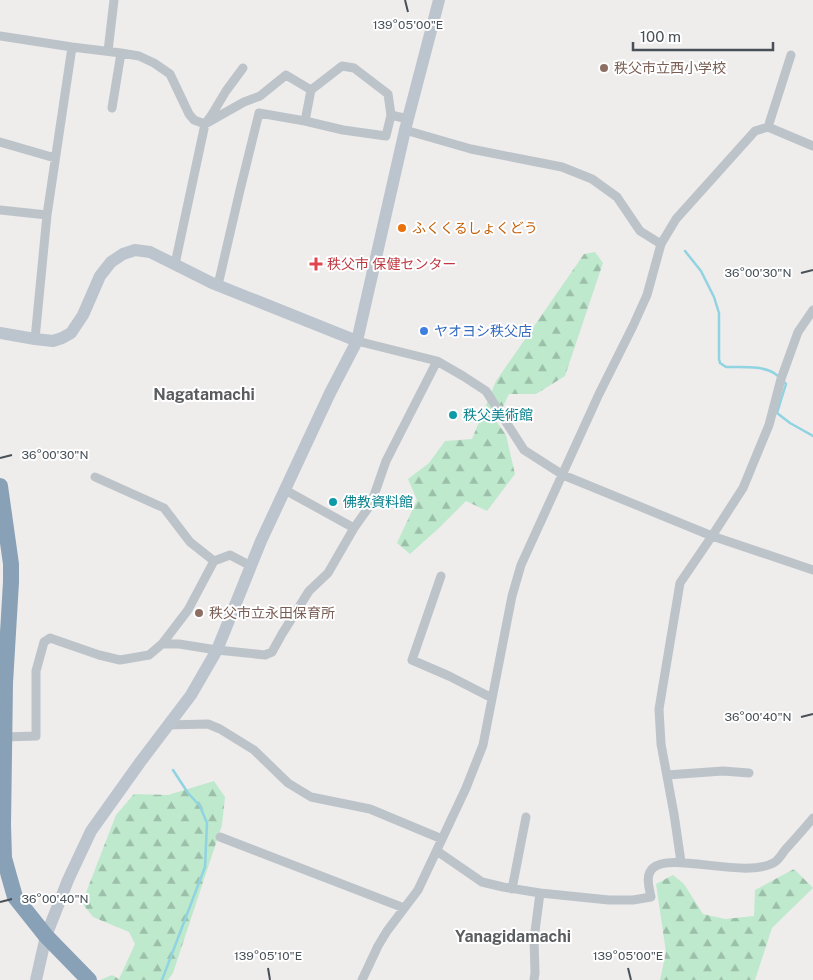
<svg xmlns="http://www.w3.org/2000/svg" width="813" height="980" viewBox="0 0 813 980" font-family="'Public Sans','Noto Sans JP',sans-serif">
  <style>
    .forest { fill: url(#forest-firs) }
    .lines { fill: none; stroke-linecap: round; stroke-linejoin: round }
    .stream { stroke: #90d3e1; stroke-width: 2.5 }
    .street { stroke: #bcc4ca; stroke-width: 9 }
    .secondary { stroke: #bcc5ce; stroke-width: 12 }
    .highway { stroke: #89a1b6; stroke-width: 16 }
    .ticks { fill: none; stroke: #475057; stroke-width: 2 }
    .education-dot { fill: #8d6e63; stroke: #fff; stroke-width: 2 }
    .food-dot { fill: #e8710a; stroke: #fff; stroke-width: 2 }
    .health-dot { fill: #e0444e; stroke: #fff; stroke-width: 2 }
    .shop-dot { fill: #3f7fe0; stroke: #fff; stroke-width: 2 }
    .culture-dot { fill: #0f9aa8; stroke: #fff; stroke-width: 2 }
    .labels { text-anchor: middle; stroke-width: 4; stroke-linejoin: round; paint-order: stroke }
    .education-label { font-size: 14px; fill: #785e54; stroke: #fff; text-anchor: start }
    .food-label { font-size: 14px; fill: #c56008; stroke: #fff; text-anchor: start }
    .health-label { font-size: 14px; fill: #be3a42; stroke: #fff; text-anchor: start }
    .shop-label { font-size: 14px; fill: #366cbe; stroke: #fff; text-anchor: start }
    .culture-label { font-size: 14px; fill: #0d838f; stroke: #fff; text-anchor: start }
    .quarter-label { font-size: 16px; font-weight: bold; fill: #5a5d60; stroke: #fff }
    .ticks-label { font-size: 12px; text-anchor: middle; fill: #475057; stroke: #fff; stroke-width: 4; stroke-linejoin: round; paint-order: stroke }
  </style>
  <defs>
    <pattern id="forest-firs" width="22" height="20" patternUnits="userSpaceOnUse" patternTransform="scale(1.25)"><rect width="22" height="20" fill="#bee9cd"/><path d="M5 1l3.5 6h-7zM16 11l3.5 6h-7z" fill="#9cbfa9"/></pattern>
  </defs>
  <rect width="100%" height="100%" fill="#efecec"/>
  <path class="forest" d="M 595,252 L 603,263 L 565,376 L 536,394 L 509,394 L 496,421 L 506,435 L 515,474 L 487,511 L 466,501 L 439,528 L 410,554 L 397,543 L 417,500 L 408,479 L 429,463 L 445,441 L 472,439 L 496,381 L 584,254 Z
    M 214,781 L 225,797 L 222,825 L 173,973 L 168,980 L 100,980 L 112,975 L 119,979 L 135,944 L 129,932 L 93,917 L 82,903 L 116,815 L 134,794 L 168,795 Z
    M 794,869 L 813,888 L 772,928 L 755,980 L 660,980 L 666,952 L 656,884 L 673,875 L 684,884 L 703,914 L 725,919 L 754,916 L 755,890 Z"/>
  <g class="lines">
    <path class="stream" d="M 685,251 L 701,271 L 714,297 L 719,313 L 719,359 L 720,363 L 726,367 C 742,367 766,365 778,376
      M 782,380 L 786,384 L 777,413 L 790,423 L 813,436
      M 162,980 L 205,867 L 207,823 L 200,806 L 188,793 L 173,770"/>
    <path class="street" d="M 0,36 L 72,47 L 121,53 L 139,56 L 154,63 L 170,74 L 189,114 L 194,120 L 205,124 L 244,102 L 260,96 L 286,75 L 311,90 L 342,66 L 354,68 L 388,94 L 391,115 L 408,119
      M 108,51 L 114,0
      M 112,108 L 121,53
      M 305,121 L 311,90
      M 768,127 L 791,55
      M 405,130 L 471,149 L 562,167 L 592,179 L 617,197 L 640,231 L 661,244
      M 0,142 L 55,158
      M 0,210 L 47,215
      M 175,264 L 205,124 L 211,116 L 226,91 L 243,68
      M 218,285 L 240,190 L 259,113 L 305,121 L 343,130 L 386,136 L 391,115
      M 35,339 L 47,215 L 72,47
      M 357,341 L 437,361 L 463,376 L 486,391 L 524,450 L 563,475 L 712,536 L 813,570
      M 95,477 L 164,508 L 190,542 L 214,561
      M 285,490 L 354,528
      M 441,576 L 412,660 L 449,676 L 492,698
      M 162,644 L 188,610 L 214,561 L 230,555 L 251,566
      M 167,725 L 208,724 L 220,729 L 254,750 L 288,783 L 311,797 L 370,809 L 442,839
      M 4,737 L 36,736 L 36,671 L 44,642 L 50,638 L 99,655 L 120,660 L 149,655 L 162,644 L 179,644 L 217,650 L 265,655 L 272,652 L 282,634 L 309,591 L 328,573 L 354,528 L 371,504 L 386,461 L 437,361
      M 667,775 L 723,771 L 749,773
      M 220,837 L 404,908
      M 437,851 L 482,882 L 503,887 L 540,893 L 609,900 L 633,900 L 651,897 C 649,887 645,875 653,868 C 671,851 746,880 775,862 C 779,859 782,854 785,850 C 794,840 804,829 813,818
      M 681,862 L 674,814 L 661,744 L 659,709 L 680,583 L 712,536 L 743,488 L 769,425 L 781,379 L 798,332 L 813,310
      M 512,889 L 526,817
      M 362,980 L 378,946 L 387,931 L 418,890 L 466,788 L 483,745 L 512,596 L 521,565 L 599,394 L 633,326 L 647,295 L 661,244 L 676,219 L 755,131 L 768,127 L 813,146
      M 534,980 L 535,973 L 534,939 L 540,893"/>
    <path class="secondary" d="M 0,333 L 35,339 L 53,341 L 62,338 L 71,333 L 83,315 L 100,276 L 111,262 L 123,254 L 135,250 L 150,252 L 212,283 L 357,341
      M 36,980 L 46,936 L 68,880 L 91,831 L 141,761 L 191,695 L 217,650 L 261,541 L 330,393 L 357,341 L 405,130 L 439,0"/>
    <path class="highway" d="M 0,486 L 11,564 L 11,582 L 5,683 L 3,825 L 4,858 L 9,876 L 15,897 L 46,936 L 89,980"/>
  </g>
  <path class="ticks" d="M 405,0 L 408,12M 801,273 L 813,270M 0,458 L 12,455M 801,717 L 813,714M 0,902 L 12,899M 268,968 L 270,980M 628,968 L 631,980"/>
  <g class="education-dot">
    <circle cx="604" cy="68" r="5"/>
    <circle cx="199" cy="613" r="5"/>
  </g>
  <circle class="food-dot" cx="402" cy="228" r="5"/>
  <path class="health-dot" d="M313.5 256.5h5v5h5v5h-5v5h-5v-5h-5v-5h5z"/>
  <circle class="shop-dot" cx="424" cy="331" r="5"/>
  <g class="culture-dot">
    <circle cx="453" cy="415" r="5"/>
    <circle cx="333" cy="502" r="5"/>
  </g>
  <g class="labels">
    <g class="education-label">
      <text x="614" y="73">秩父市立西小学校</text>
      <text x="209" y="618">秩父市立永田保育所</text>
    </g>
    <g class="food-label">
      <text x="412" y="233">ふくくるしょくどう</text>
    </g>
    <g class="health-label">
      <text x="327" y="269">秩父市 保健センター</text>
    </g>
    <g class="shop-label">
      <text x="434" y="336">ヤオヨシ秩父店</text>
    </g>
    <g class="culture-label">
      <text x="463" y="420">秩父美術館</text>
      <text x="343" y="507">佛教資料館</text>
    </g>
    <g class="quarter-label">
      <text x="204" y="400">Nagatamachi</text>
      <text x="513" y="942">Yanagidamachi</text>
    </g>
  </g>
  <g class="ticks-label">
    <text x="408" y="29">139°05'00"E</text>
    <text x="758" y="277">36°00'30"N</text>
    <text x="55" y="459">36°00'30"N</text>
    <text x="758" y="721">36°00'40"N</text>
    <text x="55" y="903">36°00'40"N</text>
    <text x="268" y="960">139°05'10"E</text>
    <text x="628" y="960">139°05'00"E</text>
  </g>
  <path d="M633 42v8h140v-8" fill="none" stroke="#475057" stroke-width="2.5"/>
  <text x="640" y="42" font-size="15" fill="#475057" stroke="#ffffff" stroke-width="4" paint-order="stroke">100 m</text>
</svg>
